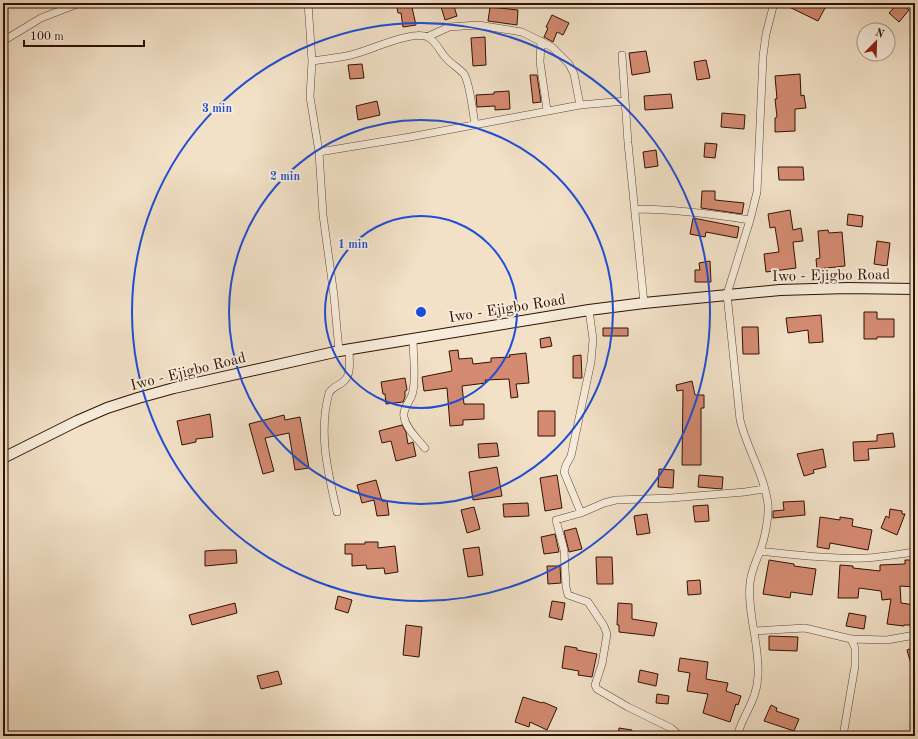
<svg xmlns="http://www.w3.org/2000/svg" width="918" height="739" viewBox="0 0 918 739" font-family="'Old Standard TT',serif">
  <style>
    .building { fill: #d48b72; stroke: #311003 }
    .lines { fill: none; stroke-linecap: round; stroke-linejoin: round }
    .minor-casing { stroke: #614434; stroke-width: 8 }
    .secondary-casing { stroke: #311003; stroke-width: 12 }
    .minor { stroke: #f7ecdb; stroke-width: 7 }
    .secondary { stroke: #f7ecdb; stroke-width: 10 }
    .ring { fill: none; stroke: #1d4ed8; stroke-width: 2 }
    .labels { text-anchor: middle; stroke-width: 4; stroke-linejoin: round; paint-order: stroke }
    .street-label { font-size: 15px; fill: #311003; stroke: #f7ecdb }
    .centre { fill: #1d4ed8; stroke: #f7ecdb; stroke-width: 2 }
    .ring-label { font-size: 12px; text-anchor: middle; font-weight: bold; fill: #1d4ed8; stroke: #f7ecdb; stroke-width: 4; stroke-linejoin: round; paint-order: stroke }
  </style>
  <rect width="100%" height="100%" fill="#f2e1c7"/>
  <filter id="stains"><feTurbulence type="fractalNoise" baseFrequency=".005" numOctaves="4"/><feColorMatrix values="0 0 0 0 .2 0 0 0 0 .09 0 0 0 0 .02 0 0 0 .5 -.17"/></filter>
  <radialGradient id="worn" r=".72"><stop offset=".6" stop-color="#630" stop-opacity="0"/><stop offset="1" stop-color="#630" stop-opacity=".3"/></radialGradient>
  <path class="building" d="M 396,3 L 411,3 L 416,25 L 403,27 L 401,13 L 398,13 Z
    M 440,3 L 453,3 L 457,16 L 445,20 Z
    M 781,3 L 816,3 L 825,8 L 818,21 Z
    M 898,3 L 900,3 L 909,10 L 899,22 L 889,13 Z
    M 490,7 L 518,10 L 517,25 L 488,21 Z
    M 552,15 L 569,23 L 563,35 L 557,32 L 553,42 L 544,37 L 548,28 L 546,27 Z
    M 485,37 L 486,65 L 473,66 L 471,38 Z
    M 646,51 L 650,72 L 632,75 L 629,53 Z
    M 706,60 L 710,78 L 697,80 L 694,62 Z
    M 362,64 L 364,78 L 350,79 L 348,65 Z
    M 800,74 L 801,96 L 804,95 L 806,108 L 795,109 L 795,131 L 775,132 L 775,118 L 777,117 L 775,99 L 777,99 L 775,76 Z
    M 530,75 L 537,75 L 541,102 L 533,103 Z
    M 509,91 L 510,109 L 495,110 L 495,106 L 477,107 L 476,95 L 494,94 L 494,92 Z
    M 671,94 L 673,108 L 645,110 L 644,96 Z
    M 377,101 L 380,115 L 358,120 L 356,106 Z
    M 722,113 L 745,115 L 744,129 L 721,127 Z
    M 705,143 L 717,144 L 715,158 L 704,157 Z
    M 656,150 L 658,166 L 645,168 L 643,152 Z
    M 778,167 L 803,167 L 804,180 L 779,180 Z
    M 702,191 L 715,191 L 715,200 L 744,203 L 742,214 L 701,208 Z
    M 790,210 L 793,230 L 801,228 L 803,241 L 793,242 L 796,268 L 766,272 L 764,254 L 779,252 L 775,227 L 770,228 L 768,214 Z
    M 848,214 L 863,216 L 862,227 L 847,225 Z
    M 693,218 L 739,227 L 737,238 L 706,232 L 705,237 L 690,234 Z
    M 828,230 L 829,233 L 842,232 L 845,266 L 817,269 L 816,259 L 820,258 L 818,231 Z
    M 877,241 L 890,243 L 887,266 L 874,264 Z
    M 710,261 L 711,282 L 695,282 L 695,270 L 700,270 L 699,263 Z
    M 864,312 L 877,312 L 877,319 L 894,319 L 894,337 L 877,337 L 877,339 L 864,339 Z
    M 821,315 L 823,342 L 809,343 L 808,330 L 788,333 L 786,318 Z
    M 742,327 L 758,327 L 759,354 L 743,354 Z
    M 603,328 L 628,328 L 628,336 L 603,336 Z
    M 550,337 L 552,346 L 541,348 L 540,339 Z
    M 458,350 L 459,359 L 472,358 L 473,364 L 491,362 L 491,358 L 510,357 L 509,355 L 526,353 L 529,383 L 516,384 L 518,397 L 511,398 L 509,379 L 485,380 L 486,383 L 462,386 L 464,404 L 484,404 L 484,419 L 463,420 L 463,425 L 450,426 L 447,388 L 424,391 L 422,377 L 452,371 L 449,351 Z
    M 581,355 L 582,378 L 573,378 L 573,356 Z
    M 405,378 L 407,390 L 405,391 L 405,397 L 403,402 L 386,404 L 385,394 L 383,394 L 381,382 Z
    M 692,381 L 695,395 L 704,395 L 704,408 L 701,408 L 701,465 L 682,465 L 683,390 L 677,391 L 676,385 Z
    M 538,411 L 555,411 L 555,436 L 538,436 Z
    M 210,414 L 213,437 L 196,439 L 196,442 L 182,445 L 177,421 Z
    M 284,415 L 285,420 L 300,417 L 309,468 L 295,470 L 289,433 L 265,438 L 274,471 L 263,474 L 249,424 Z
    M 402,425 L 406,432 L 408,444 L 413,442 L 416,456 L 396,461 L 391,441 L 382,443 L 379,431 Z
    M 893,433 L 895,447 L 868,449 L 869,460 L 854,461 L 853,442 L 877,441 L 877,435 Z
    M 497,443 L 499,456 L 479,458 L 478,444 Z
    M 823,449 L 826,467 L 813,470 L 814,473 L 804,476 L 797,454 Z
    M 497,467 L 502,496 L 473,500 L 469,472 Z
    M 659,469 L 674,470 L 673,488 L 658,487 Z
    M 557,475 L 562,508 L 545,511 L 540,478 Z
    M 699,475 L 723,477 L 722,489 L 698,487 Z
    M 376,480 L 382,501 L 387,501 L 389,515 L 377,516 L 374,500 L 362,503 L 357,485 Z
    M 804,501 L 805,515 L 773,518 L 773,511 L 784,510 L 783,502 Z
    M 528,503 L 529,516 L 504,517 L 503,504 Z
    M 708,505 L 709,521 L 695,522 L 693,506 Z
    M 474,507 L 480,529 L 467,533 L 461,510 Z
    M 890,509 L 902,511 L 902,514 L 905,514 L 897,535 L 881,528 L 886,516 L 889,518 Z
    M 647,514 L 650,533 L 637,535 L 634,516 Z
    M 820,517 L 840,520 L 840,517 L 853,519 L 852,526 L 872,530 L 868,550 L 830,543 L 829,549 L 817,547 Z
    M 576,528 L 582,549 L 569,552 L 564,531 Z
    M 555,534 L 559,552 L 544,554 L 541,537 Z
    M 365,542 L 378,542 L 378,548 L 395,546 L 398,572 L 385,574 L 384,568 L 367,569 L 366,565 L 352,566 L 352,554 L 345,554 L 345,544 L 365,544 Z
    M 479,547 L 483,575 L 468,577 L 463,549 Z
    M 220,550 L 236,550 L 237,563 L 205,566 L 205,551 Z
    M 596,557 L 612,557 L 613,584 L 597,584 Z
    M 769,560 L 794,564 L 794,566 L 816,569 L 812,595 L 791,592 L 790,598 L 763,594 Z
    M 905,560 L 912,560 L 913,575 L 915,576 L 915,587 L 900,586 L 901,603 L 915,605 L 915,625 L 904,625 L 904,626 L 887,624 L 891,599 L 882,600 L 881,591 L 859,588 L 858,598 L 838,598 L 840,565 L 853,566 L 853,568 L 880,571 L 880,565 L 905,564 Z
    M 547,566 L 560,566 L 561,583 L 548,584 Z
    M 700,580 L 701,594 L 688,595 L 687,581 Z
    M 338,596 L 352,600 L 348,613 L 335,609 Z
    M 552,601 L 565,603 L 562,620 L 549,617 Z
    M 235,603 L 237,613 L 192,625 L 189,615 Z
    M 618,603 L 632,604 L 632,619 L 657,623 L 654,636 L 619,632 L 619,625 L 617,625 Z
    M 849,613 L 866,616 L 864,629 L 846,626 Z
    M 406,625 L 422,627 L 419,657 L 403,655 Z
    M 769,636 L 798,637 L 797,651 L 769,650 Z
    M 565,646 L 577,648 L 577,650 L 597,654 L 592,677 L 578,675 L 579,671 L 562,668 Z
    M 915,647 L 915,671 L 913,671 L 907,650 Z
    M 680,658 L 708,662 L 706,679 L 728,683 L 726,691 L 741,696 L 738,705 L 736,704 L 730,722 L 703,713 L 708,694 L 687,691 L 690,673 L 678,671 Z
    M 640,670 L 658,674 L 656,686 L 638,682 Z
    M 278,671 L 282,684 L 261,689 L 257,676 Z
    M 657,694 L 669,696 L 668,704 L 656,703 Z
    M 523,697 L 542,703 L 543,702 L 557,708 L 547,730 L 530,722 L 529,727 L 515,722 Z
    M 771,705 L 777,708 L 776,711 L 799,719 L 794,731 L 764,721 Z
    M 619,728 L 632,730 L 631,736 L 618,736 Z"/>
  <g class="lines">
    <g class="minor-casing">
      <path id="minor" d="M 308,3 L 312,61 L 310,97 L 319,152 L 323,215 L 334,296 L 339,351
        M 427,37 L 449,27 L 478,25 L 522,32 L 552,47 L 569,64 L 574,74 L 580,105
        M 3,41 L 41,18 L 80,3
        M 541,41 L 540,62 L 547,110
        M 622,55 L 628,143 L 644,303
        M 312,61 C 325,59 339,58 351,55 C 369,51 411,30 428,37 C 436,41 440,52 446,58 C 451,64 459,68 464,74 C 470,83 473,113 475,125
        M 319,152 L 410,137 L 580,105 L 625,101
        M 636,209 C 674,209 712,214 750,220
        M 413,338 C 413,354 416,376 413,391 C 412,400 402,408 404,417 C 406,429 418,439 425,448
        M 337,512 C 328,473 318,433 329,393 C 333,386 339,386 344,381 C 352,374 349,359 349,350
        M 581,513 L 564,472 L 566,465 L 571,456 L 591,362 L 593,339 L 589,310
        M 760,551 C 795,555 830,559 866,558 C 882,557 899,554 915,552
        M 754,631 L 805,628 L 851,639 L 887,640 L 915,635
        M 680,736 L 671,728 L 628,707 L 597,689 L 595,685 L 602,664 L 607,634 L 604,626 L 588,602 L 568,595 L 566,587 L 564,550 L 556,520 L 581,513 L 604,503 L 616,500 L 671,498 L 745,492 L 764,489
        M 737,736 C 743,714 757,701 758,676 C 760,645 747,614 750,583 C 751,571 756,562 760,551 C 765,538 769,517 768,504 C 764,474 747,449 740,420 L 727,294 L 750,220 L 757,192 L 763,56 L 766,34 L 774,3
        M 843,736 L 855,666 L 855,648 L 851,639"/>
    </g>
    <g class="secondary-casing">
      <path id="secondary" d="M 3,458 L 77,421 L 107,408 L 138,398 L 174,388 L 339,351 L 589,310 L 644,303 L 780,290 L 848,288 L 915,289"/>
    </g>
    <use href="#minor" class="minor"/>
    <use href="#secondary" class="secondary"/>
  </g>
  <g class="ring">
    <circle cx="421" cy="312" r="96"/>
    <circle cx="421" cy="312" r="192"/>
    <circle cx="421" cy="312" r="289"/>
  </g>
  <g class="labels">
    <g class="street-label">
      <text transform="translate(831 275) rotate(-1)" y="5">Iwo - Ejigbo Road</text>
      <text transform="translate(507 308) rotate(-9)" y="5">Iwo - Ejigbo Road</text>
      <text transform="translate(188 371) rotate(-14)" y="5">Iwo - Ejigbo Road</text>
    </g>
  </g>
  <circle cx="421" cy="312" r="6" class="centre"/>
  <g class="ring-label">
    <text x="217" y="112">3 min</text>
    <text x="285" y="180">2 min</text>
    <text x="353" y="248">1 min</text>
  </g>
  <rect width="918" height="739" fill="none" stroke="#f2e1c7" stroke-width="16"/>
  <rect x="4" y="4" width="910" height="731" fill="none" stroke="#311003" stroke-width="2"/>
  <rect x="8" y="8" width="902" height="723" fill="none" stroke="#311003"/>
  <g transform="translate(876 42) rotate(23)"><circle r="19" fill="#f7ecdb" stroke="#a89485"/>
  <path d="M0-3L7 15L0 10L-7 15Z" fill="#8f2418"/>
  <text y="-6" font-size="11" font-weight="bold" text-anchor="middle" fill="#311003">N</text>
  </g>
  <path d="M24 40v6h120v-6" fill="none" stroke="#311003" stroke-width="2"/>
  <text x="30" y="40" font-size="12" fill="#311003" stroke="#f7ecdb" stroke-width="3" paint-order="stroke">100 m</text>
  <rect width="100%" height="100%" filter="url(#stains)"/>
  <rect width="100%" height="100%" fill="url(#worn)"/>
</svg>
